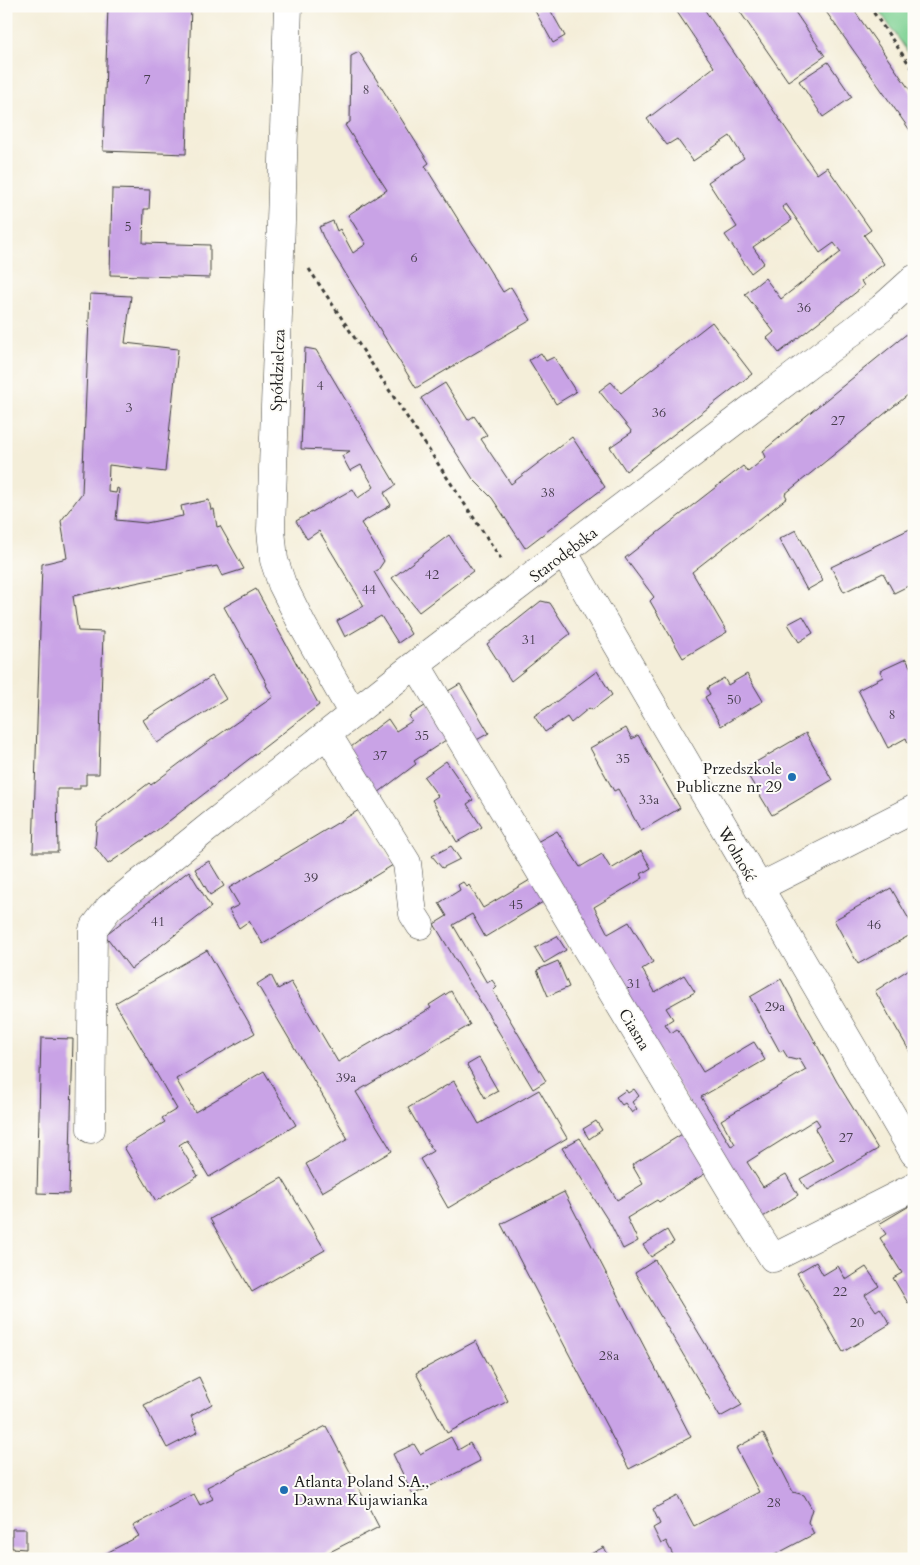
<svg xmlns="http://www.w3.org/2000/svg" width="920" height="1565" viewBox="0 0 920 1565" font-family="Cardo,serif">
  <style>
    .green { fill: #80d294; stroke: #4e7758 }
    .building { fill: #c9a3e6 }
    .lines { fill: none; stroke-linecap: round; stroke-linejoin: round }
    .minor-casing { stroke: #3c3c38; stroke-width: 29 }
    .path { stroke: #3c3c38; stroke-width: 3; stroke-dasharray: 4 4; stroke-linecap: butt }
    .minor { stroke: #fff; stroke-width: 28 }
    .poi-dot { fill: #1f6fb2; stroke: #fdfcf7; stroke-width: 2 }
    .labels { text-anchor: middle; stroke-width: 4; stroke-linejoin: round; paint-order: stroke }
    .number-label { font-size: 14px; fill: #473e4e }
    .street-label { font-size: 16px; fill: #1c1c1c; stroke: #fdfcf7 }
    .poi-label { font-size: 16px; fill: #1c1c1c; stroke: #fdfcf7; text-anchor: end }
  </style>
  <rect width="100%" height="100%" fill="#fdfcf7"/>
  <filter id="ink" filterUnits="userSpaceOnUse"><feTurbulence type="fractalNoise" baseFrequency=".02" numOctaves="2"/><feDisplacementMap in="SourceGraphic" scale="10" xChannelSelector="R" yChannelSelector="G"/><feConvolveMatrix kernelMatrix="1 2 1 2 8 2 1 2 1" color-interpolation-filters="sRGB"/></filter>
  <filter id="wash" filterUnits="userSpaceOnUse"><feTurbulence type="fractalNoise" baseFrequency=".0096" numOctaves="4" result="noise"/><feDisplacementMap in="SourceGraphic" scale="20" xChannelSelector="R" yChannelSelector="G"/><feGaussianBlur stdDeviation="1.12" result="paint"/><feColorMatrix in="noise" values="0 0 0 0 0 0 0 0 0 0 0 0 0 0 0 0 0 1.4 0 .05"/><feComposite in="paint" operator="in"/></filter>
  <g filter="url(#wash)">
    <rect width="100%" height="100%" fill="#f4eed9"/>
    <path class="green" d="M 876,6 L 900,6 L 914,15 L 914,61 Z"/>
    <g id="blocks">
      <path class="building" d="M 108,6 L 191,6 L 186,154 L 103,151 Z
        M 543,6 L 548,6 L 565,36 L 553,43 L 535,11 Z
        M 673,6 L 702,6 L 817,174 L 827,167 L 871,230 L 864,235 L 884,264 L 861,281 L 864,286 L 779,353 L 767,338 L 774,332 L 745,294 L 765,278 L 781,299 L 841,252 L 834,243 L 820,253 L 786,204 L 782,207 L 792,220 L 753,247 L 764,263 L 751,273 L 725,235 L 737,227 L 708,182 L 744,158 L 730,136 L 693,161 L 677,139 L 667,145 L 647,119 L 714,67 Z
        M 736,6 L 791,6 L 825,56 L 788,81 Z
        M 822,6 L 851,6 L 914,96 L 914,136 Z
        M 359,52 L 429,163 L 425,166 L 503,292 L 511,287 L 531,320 L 416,388 L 323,237 L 319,227 L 333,221 L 337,231 L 340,229 L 353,253 L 366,244 L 348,215 L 387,190 L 345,125 L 350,122 L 351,56 Z
        M 828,62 L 852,97 L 823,117 L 799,81 Z
        M 112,189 L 150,190 L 149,209 L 144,209 L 143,243 L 210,245 L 210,278 L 110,275 Z
        M 90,294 L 131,296 L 125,343 L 178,349 L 165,472 L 109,465 L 108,492 L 116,493 L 117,488 L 119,489 L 116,520 L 146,523 L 183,516 L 181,506 L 209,500 L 211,510 L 214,509 L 217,527 L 220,526 L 244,569 L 222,576 L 217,566 L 73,596 L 78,631 L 103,632 L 99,774 L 86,774 L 86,785 L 80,785 L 80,789 L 57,789 L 58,852 L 33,852 L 42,564 L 67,558 L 61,521 L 82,493 Z
        M 712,322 L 752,374 L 626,471 L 610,447 L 632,432 L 599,391 L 611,382 L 621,393 Z
        M 914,328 L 914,390 L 785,494 L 787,498 L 692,572 L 727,632 L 683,658 L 650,601 L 654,597 L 625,558 L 743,466 L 748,472 L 766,457 L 763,451 Z
        M 305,348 L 316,350 L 396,485 L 384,493 L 391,505 L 361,523 L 384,561 L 378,570 L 374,572 L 411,634 L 398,643 L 381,616 L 345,637 L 337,621 L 364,606 L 319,531 L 307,539 L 296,521 L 353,489 L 358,498 L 374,487 L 361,465 L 350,471 L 342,456 L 350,451 L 301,449 Z
        M 541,353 L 546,361 L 554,357 L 576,392 L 556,404 L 529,360 Z
        M 445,383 L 468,420 L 474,416 L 487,435 L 481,439 L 511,484 L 572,437 L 605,487 L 525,548 L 492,498 L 473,479 L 421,398 Z
        M 914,527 L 914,583 L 894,593 L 883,573 L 844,592 L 831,567 Z
        M 796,530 L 823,581 L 807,590 L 779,539 Z
        M 449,535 L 473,571 L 419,612 L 392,578 Z
        M 256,589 L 319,705 L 156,831 L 108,864 L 95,847 L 97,823 L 149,783 L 151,785 L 200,748 L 273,697 L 266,685 L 267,684 L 224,607 Z
        M 541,601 L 550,603 L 570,634 L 511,681 L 487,644 Z
        M 803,616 L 813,633 L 799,642 L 788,624 Z
        M 906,659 L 914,674 L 914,740 L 908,743 L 906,738 L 888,748 L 858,690 L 883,677 L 880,671 Z
        M 597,671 L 612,695 L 592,710 L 589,708 L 571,723 L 567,717 L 545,732 L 534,716 L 557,701 Z
        M 747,674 L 763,701 L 721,726 L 705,697 L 710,694 L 707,688 L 724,678 L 728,685 Z
        M 212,676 L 226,699 L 157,743 L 143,720 Z
        M 460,684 L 489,733 L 473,742 L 443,694 Z
        M 428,704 L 449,738 L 414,761 L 416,764 L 374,796 L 347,750 L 388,719 L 396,731 L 412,721 L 409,716 Z
        M 626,728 L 632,739 L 638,735 L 680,808 L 641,831 L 618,789 L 614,791 L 590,748 Z
        M 806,733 L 832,780 L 772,815 L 744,769 Z
        M 446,761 L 473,800 L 467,804 L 482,827 L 457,842 L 432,800 L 438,796 L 424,777 Z
        M 359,810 L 393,865 L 263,944 L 249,921 L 239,928 L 229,910 L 239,905 L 229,888 Z
        M 557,831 L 580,867 L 602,854 L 611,869 L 641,851 L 651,868 L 641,874 L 643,878 L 594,907 L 608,934 L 629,922 L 653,962 L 642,969 L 655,992 L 684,975 L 695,992 L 666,1008 L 673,1019 L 665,1024 L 671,1033 L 677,1029 L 703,1072 L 754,1042 L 765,1060 L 701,1097 L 731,1146 L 735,1144 L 721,1120 L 806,1070 L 799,1058 L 796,1060 L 788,1058 L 783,1050 L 780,1052 L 750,997 L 781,979 L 837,1082 L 878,1149 L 807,1190 L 800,1179 L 834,1160 L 816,1131 L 815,1128 L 820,1125 L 816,1119 L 747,1162 L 763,1187 L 786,1174 L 798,1195 L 758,1220 L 535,843 Z
        M 451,846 L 460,859 L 442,868 L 432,856 Z
        M 209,861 L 224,886 L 210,895 L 195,869 Z
        M 189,871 L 211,907 L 131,969 L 105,935 Z
        M 535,877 L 548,899 L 485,937 L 472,914 L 453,925 L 487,983 L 492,980 L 497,987 L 493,991 L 546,1081 L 533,1089 L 434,924 L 447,916 L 439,903 L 460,890 L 458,885 L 463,882 L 467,887 L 469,885 L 483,908 Z
        M 891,888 L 914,928 L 914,933 L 858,964 L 834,920 Z
        M 557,936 L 566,950 L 544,963 L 535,948 Z
        M 207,950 L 255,1033 L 176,1079 L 195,1112 L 264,1071 L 296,1125 L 209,1177 L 187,1140 L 179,1145 L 198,1176 L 156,1201 L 124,1147 L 165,1122 L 162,1118 L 177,1109 L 115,1003 Z
        M 558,961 L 569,987 L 548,996 L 537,970 Z
        M 914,966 L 914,1059 L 875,991 Z
        M 271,975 L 278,989 L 291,982 L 338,1062 L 431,1008 L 429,1005 L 451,991 L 470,1025 L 356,1092 L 392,1151 L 322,1192 L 306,1164 L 348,1139 L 257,984 Z
        M 41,1038 L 73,1039 L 69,1194 L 37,1193 Z
        M 479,1058 L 498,1091 L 485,1098 L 467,1065 Z
        M 454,1081 L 479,1124 L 539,1090 L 567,1138 L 448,1208 L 420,1159 L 433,1151 L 408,1108 Z
        M 634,1089 L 639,1096 L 632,1102 L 637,1109 L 632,1113 L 625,1103 L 622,1105 L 616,1097 L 626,1090 L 628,1093 Z
        M 596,1121 L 602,1130 L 589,1139 L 583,1129 Z
        M 687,1131 L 711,1170 L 659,1202 L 657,1200 L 627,1218 L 638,1241 L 623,1249 L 611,1225 L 562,1148 L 580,1138 L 617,1200 L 643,1184 L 632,1165 Z
        M 282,1178 L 325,1250 L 252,1292 L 210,1219 Z
        M 564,1192 L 691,1437 L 629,1469 L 501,1224 Z
        M 911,1205 L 914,1209 L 914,1300 L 908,1303 L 893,1278 L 902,1273 L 880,1238 L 886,1234 L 879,1224 Z
        M 667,1230 L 674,1242 L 651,1257 L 643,1245 Z
        M 655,1260 L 742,1405 L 720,1417 L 635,1273 Z
        M 816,1262 L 823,1275 L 838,1266 L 846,1280 L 866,1267 L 879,1286 L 865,1295 L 876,1311 L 880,1308 L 890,1324 L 843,1352 L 797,1273 Z
        M 476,1341 L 508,1401 L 447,1433 L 416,1373 Z
        M 199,1377 L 212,1404 L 191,1416 L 198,1432 L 167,1448 L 144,1405 Z
        M 326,1426 L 379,1527 L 316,1559 L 95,1559 L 139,1536 L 133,1526 L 194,1494 L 200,1505 L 213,1499 L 207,1487 Z
        M 763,1433 L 793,1492 L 804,1495 L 812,1509 L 808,1522 L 814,1534 L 767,1559 L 675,1559 L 666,1541 L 661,1544 L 653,1528 L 660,1524 L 653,1509 L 678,1496 L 694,1526 L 759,1492 L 736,1448 Z
        M 451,1437 L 458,1450 L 470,1443 L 480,1461 L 413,1495 L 393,1454 L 414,1444 L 420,1454 Z
        M 12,1529 L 26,1529 L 26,1549 L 12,1548 Z
        M 604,1547 L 610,1559 L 581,1559 Z"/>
    </g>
  </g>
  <g filter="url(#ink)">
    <use href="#blocks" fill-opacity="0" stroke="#3c3c38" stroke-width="1"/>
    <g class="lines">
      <g class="minor-casing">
        <path id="minor" d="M 288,6 L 271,530 L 274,560 L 282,584 L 303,626 L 353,714
          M 564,553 L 914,1153
          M 416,664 L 741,1207 L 773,1258 L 914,1187
          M 327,734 L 407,863 L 413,914 L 420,925
          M 758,888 L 914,809
          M 91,1129 L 93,929 L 109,908 L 210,826 L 416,664 L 853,331 L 882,308 L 914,279"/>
      </g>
      <path class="path" d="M 869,6 L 914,71
        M 309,269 L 503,562"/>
      <use href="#minor" class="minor"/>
    </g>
  </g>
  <g class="poi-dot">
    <circle cx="792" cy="777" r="5"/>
    <circle cx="284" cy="1490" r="5"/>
  </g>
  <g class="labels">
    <g class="number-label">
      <text x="147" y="84">7</text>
      <text x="366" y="94">8</text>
      <text x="128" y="231">5</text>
      <text x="414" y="262">6</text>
      <text x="804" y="312">36</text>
      <text x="320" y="390">4</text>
      <text x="129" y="412">3</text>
      <text x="659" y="417">36</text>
      <text x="838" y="425">27</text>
      <text x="548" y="497">38</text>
      <text x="432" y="579">42</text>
      <text x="369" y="594">44</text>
      <text x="529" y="644">31</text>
      <text x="734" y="704">50</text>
      <text x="892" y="719">8</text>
      <text x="422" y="740">35</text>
      <text x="380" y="760">37</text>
      <text x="623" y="763">35</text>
      <text x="649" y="804">33a</text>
      <text x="311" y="882">39</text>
      <text x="516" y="909">45</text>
      <text x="158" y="926">41</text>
      <text x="874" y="929">46</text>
      <text x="634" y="988">31</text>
      <text x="775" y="1011">29a</text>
      <text x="346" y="1082">39a</text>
      <text x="846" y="1142">27</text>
      <text x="840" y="1296">22</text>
      <text x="857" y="1327">20</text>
      <text x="609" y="1360">28a</text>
      <text x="774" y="1507">28</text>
    </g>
    <g class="street-label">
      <text transform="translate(277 370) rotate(-88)" y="6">Spółdzielcza</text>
      <text transform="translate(563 554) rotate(-37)" y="6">Starodębska</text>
      <text transform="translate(738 854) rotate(60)" y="6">Wolność</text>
      <text transform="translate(635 1029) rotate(59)" y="6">Ciasna</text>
    </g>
    <g class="poi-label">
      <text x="782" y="774">Przedszkole<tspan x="782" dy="18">Publiczne nr 29</tspan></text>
      <text x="294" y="1487" text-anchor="start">Atlanta Poland S.A.,<tspan x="294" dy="18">Dawna Kujawianka</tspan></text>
    </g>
  </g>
  <rect width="920" height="1565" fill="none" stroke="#fdfcf7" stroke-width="25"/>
</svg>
